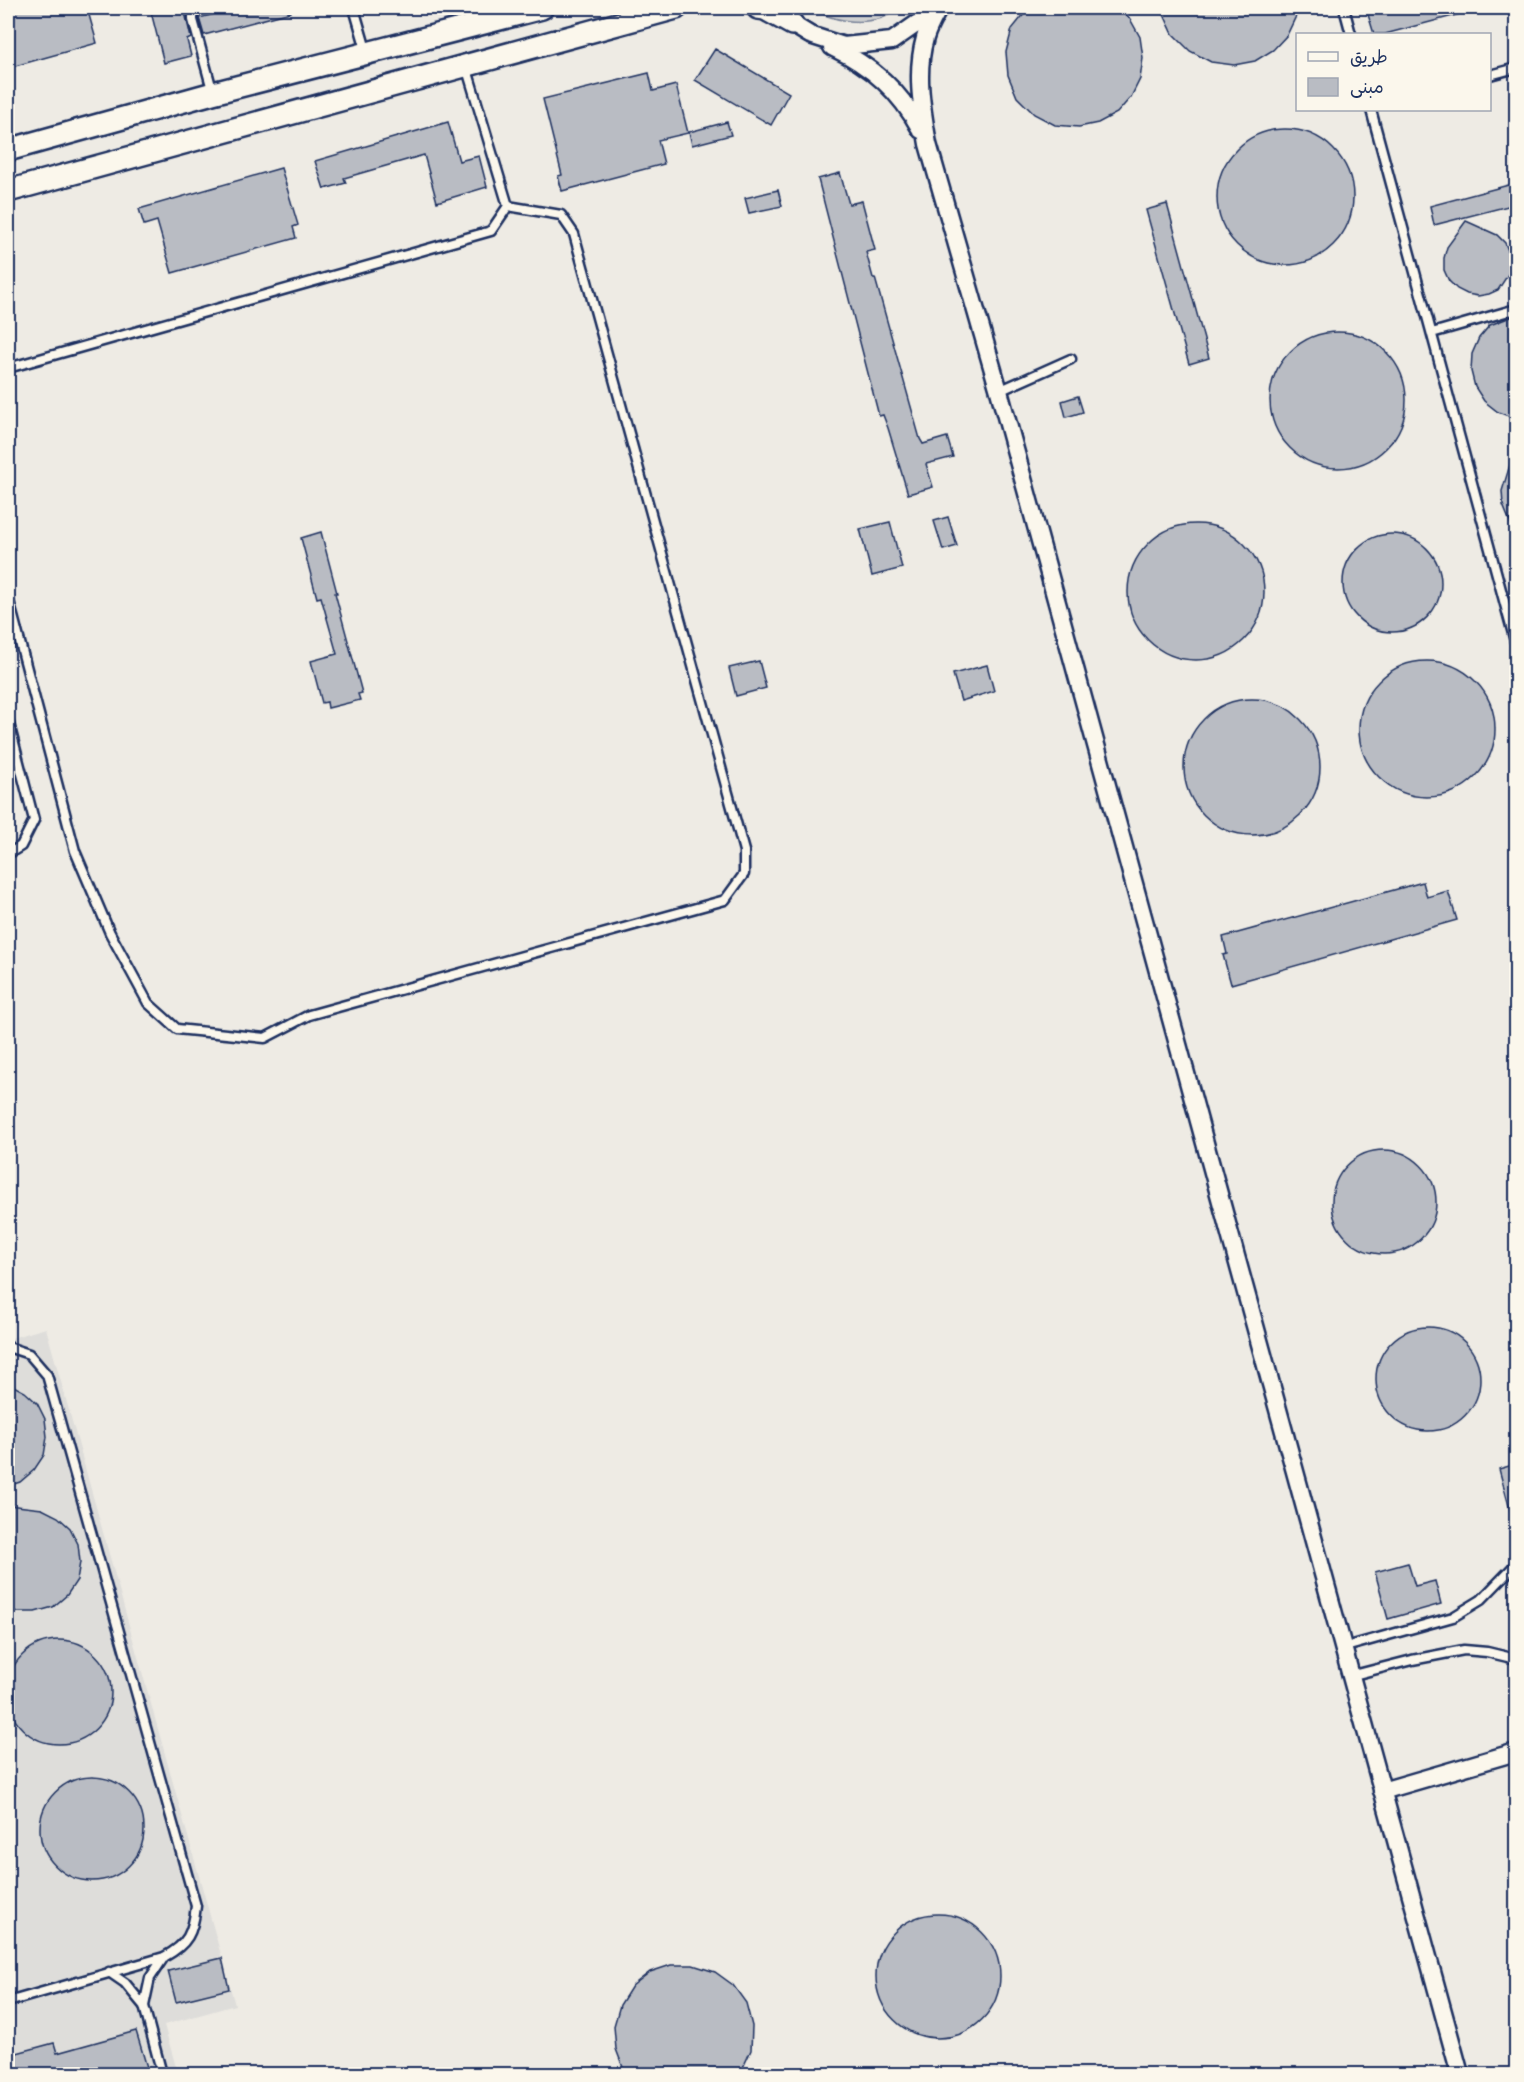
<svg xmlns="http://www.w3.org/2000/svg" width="1524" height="2082" viewBox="0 0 1524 2082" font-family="'Patrick Hand','Playpen Sans Arabic',sans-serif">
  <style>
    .built { fill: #deddda }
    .green { fill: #cecfcf; stroke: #747f96; stroke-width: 1.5 }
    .building { fill: #b9bcc3; stroke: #1b2f5e; stroke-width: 1.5 }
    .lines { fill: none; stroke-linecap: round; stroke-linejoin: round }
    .service-casing { stroke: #1b2f5e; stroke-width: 13 }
    .minor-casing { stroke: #1b2f5e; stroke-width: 21 }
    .tertiary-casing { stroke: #1b2f5e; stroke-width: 26 }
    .service { stroke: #fbf7ec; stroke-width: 8 }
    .minor { stroke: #fbf7ec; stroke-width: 16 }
    .tertiary { stroke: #fbf7ec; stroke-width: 21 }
  </style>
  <rect width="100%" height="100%" fill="#eeebe4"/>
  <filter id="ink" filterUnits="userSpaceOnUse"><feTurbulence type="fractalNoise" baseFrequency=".0167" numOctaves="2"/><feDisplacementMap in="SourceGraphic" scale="12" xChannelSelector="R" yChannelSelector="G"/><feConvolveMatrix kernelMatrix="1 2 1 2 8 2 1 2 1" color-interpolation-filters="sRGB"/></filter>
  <g filter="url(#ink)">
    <path class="built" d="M 46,1328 L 235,2005 L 164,2025 L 178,2074 L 8,2074 L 8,1339 Z"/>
    <path class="green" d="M 811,8 L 899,8 C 894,11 888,16 882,18 C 859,25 832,21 811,8 Z"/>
    <path class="building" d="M 8,8 L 87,8 L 97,43 L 8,68 Z
      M 150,8 L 184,8 L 191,38 L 187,40 L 191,56 L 164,63 Z
      M 239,8 L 290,8 L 291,12 L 204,35 L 199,18 Z
      M 1029,8 L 1119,8 L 1130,19 L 1140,37 L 1143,58 L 1140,79 L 1131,97 L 1117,113 L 1098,123 L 1079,127 L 1055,125 L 1034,114 L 1017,97 L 1008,75 L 1006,52 L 1012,29 Z
      M 1161,8 L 1297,8 L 1296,16 L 1287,35 L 1273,50 L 1255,61 L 1234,65 L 1211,62 L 1190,51 L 1173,34 Z
      M 1366,8 L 1467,8 L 1468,12 L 1385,34 L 1374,34 Z
      M 715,49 L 789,93 L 771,125 L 695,80 Z
      M 649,73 L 653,91 L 676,85 L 688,133 L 658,140 L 664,164 L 562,191 L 558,176 L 562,175 L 543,99 Z
      M 448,122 L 459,161 L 479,156 L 487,187 L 437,202 L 424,155 L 344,178 L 346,183 L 324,189 L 315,161 Z
      M 727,122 L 731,135 L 692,145 L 689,132 Z
      M1217 197a68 68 0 1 1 136 0a68 68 0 1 1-136 0Z
      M 281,168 L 298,225 L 293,227 L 296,238 L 172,273 L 157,221 L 144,225 L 139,209 Z
      M 840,173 L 849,204 L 862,201 L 875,250 L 866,252 L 873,278 L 875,278 L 920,439 L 923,444 L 947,437 L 953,457 L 926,464 L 933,487 L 908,494 L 888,428 L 883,415 L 879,416 L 818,179 Z
      M 1516,183 L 1516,204 L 1434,225 L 1430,206 Z
      M 778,190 L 782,206 L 749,213 L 745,198 Z
      M 1167,204 L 1209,358 L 1189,364 L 1146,210 Z
      M 1466,221 L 1497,235 L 1505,243 L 1509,253 L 1511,263 L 1509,273 L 1498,290 L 1489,294 L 1478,296 L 1467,294 L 1457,289 L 1449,281 L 1444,270 L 1444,258 L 1447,247 Z
      M 1516,315 L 1516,419 L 1498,412 L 1484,401 L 1475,387 L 1471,371 L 1472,354 L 1479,338 L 1490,325 Z
      M1270 400a68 68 0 1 1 136 0a68 68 0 1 1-136 0Z
      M 1078,396 L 1083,412 L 1066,417 L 1062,401 Z
      M 1513,455 L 1516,455 L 1516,537 L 1503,505 L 1502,491 Z
      M 948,517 L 957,546 L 943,550 L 934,521 Z
      M 890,522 L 902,568 L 872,576 L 860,529 Z
      M1128 592a68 68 0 1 1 136 0a68 68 0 1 1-136 0Z
      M 321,532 L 337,593 L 335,593 L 362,693 L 358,694 L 360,700 L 328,708 L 327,702 L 322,703 L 311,661 L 337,654 L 321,597 L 317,598 L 301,538 Z
      M1343 583a49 49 0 1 1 98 0a49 49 0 1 1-98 0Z
      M1359 729a68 68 0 1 1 136 0a68 68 0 1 1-136 0Z
      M 759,661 L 766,688 L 736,696 L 729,668 Z
      M 987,665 L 994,691 L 961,701 L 953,674 Z
      M1184 767a68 68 0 1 1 136 0a68 68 0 1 1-136 0Z
      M 1423,882 L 1427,897 L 1448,891 L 1457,920 L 1231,984 L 1223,955 L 1227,954 L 1223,937 Z
      M1332 1202a52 52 0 1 1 104 0a52 52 0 1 1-104 0Z
      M1376 1379a52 52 0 1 1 104 0a52 52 0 1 1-104 0Z
      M 8,1383 L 25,1392 L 37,1403 L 45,1419 L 47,1437 L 44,1455 L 34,1470 L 20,1482 L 8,1486 Z
      M 1516,1464 L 1516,1517 L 1512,1517 L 1499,1469 Z
      M 8,1505 L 42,1509 L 58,1517 L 70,1528 L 78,1544 L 80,1562 L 77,1580 L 67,1595 L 53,1607 L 35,1612 L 17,1612 L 8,1608 Z
      M 1408,1563 L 1415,1586 L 1435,1581 L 1441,1604 L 1388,1619 L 1375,1572 Z
      M7 1692a52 52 0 1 1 104 0a52 52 0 1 1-104 0Z
      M40 1829a52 52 0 1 1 104 0a52 52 0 1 1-104 0Z
      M876 1976a62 62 0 1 1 124 0a62 62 0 1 1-124 0Z
      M 222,1958 L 229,1989 L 176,2002 L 168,1971 Z
      M 671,1965 L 693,1965 L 715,1972 L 733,1985 L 746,2003 L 752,2026 L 751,2050 L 740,2074 L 629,2074 L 624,2070 L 616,2049 L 614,2026 L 620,2005 L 632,1986 L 650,1972 Z
      M 136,2031 L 149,2074 L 19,2074 L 13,2054 L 54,2043 L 57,2053 Z"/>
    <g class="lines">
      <g class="service-casing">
        <path id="service" d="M 198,8 L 193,14 L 193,20 L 213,93
          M 354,8 L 367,53
          M 1344,8 L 1351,34
          M 466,66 L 508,206
          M 1490,75 L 1516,68
          M 1371,110 L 1516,645
          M 1432,333 L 1516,309
          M 8,368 L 491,231 L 508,206
          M 999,391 L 1071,359
          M 8,597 L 75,851 L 110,933 L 148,1003 L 177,1029 L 265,1038 L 309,1015 L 725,900 L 744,874 L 744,851 L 574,234 L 561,215 L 508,206
          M 8,720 L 34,820 L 21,846 L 8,854
          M 8,1347 L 29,1354 L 47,1375 L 196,1906 C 193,1933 188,1944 164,1957 L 8,2002
          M 1342,1648 L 1453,1617 L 1481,1600 L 1516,1564
          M 1350,1676 L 1412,1660 L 1464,1650 L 1487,1652 L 1516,1659
          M 109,1972 L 125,1983 L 144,2006
          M 162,2074 L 144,2006 L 150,1978 L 164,1957"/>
      </g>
      <g class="minor-casing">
        <path id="minor" d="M 939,8 C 934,17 928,27 925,38 C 915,73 922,108 928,144 L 999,391 L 1460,2074
          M 785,15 L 792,24 L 810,35 L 844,46 L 892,41 L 935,11
          M 832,47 C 872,66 900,91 921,130
          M 1382,1791 L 1516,1752"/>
      </g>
      <g class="tertiary-casing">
        <path id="tertiary" d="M 758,8 L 765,9 L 792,24
          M 8,150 L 213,93 L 542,8
          M 8,191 L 676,8"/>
      </g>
      <use href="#service" class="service"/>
      <use href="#minor" class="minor"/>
      <use href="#tertiary" class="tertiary"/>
    </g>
  </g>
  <rect width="1524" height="2082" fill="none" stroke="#fbf7ec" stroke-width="30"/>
  <rect x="15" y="15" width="1494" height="2052" fill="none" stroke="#1b2f5e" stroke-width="2" filter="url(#ink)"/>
  <rect x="1296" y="33" width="195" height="78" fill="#fbf7ec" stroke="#a1a7b3" stroke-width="1.5"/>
  <rect x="1308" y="52" width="30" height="9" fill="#fbf7ec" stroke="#a1a7b3" stroke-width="1.5"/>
  <text x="1350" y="63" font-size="18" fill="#1b2f5e">طريق</text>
  <rect x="1308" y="78" width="30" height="18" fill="#b9bcc3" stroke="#a1a7b3" stroke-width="1.5"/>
  <text x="1350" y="93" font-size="18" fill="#1b2f5e">مبنى</text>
</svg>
